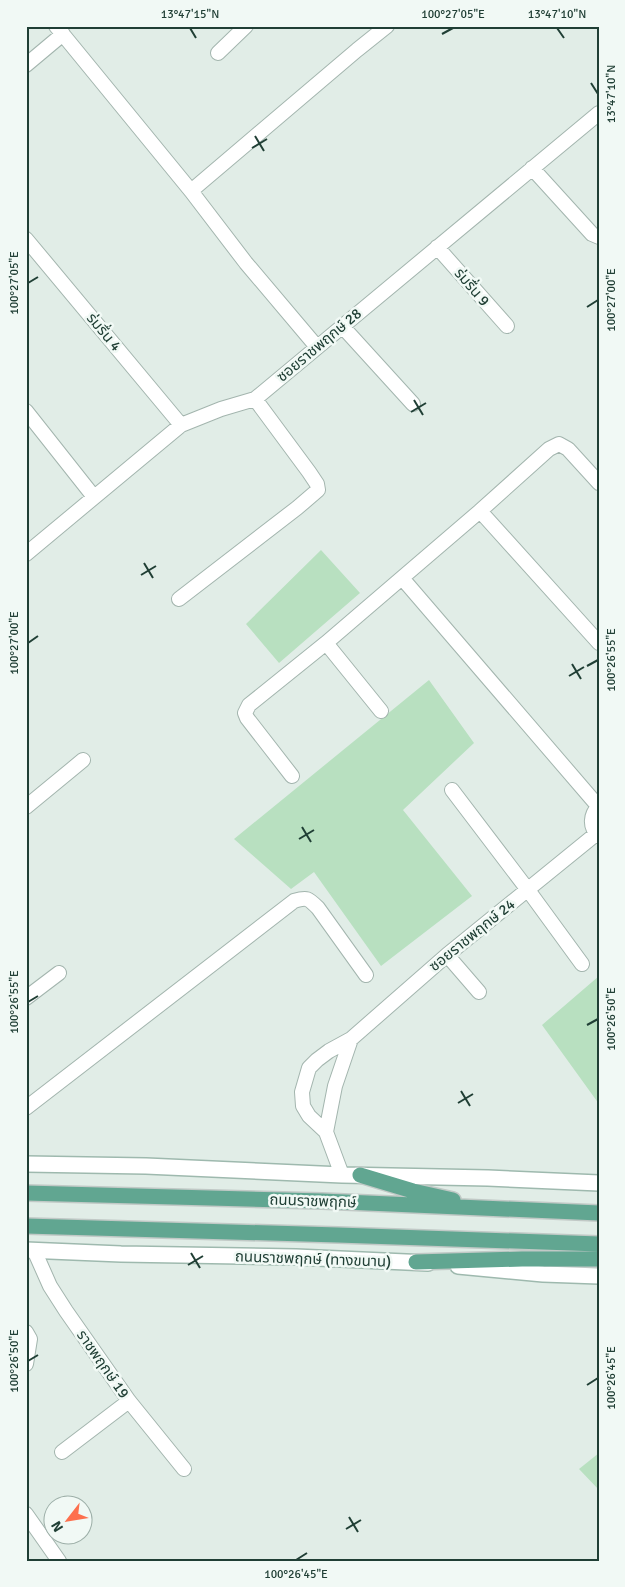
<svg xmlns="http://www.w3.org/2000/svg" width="625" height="1587" viewBox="0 0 625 1587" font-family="Signika,'Noto Sans Thai',sans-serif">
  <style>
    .green { fill: #b8e0c0 }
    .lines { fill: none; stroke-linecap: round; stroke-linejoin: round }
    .minor-casing { stroke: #a3b5ae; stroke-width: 16 }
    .secondary-casing { stroke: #9eb9ae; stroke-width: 18 }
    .primary-casing { stroke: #c1c9c6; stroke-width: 18 }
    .minor { stroke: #fff; stroke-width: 14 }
    .secondary { stroke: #fff; stroke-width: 15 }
    .primary { stroke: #61a691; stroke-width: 15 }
    .ticks { fill: none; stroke: #203f35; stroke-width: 2 }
    .labels { text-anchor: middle; stroke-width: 5; stroke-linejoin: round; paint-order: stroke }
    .street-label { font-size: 15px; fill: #203f35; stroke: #f1f9f5 }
    .neatline { fill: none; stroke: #203f35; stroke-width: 2 }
    .ticks-label { font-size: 12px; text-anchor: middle; fill: #203f35 }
  </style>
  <rect width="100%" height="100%" fill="#e1ede7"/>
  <path class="green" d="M 321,550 L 360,593 L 279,663 L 246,624 Z
    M 429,680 L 474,743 L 403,810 L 472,896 L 381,966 L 314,872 L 291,889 L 234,839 Z
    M 599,976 L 599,1104 L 542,1025 Z
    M 599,1453 L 599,1490 L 579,1469 Z"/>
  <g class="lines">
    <g class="minor-casing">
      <path id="minor" d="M 56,26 L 191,191 L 246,263 L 317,347
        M 218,53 L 246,26
        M 26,65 L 63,34
        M 532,168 L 592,234 L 599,237
        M 191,191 L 357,50 L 387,26
        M 26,239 L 181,425
        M 437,247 L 507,326
        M 342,326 L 413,404
        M 26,411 L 94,497
        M 480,511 L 599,643
        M 26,554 L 181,425 L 221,409 L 255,399 L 599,113
        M 402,578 L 598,806
        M 179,599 L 297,508 L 318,490 L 317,484 L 309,472 L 255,399
        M 326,643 L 381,711
        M 292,776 L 247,718 L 245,713 L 249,705 L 326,643 L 480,511 L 549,449 L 559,444 L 568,449 L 599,483
        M 452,790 L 528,890 L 582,964
        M 599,806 C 590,815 589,827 599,836
        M 26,807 L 83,760
        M 447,955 L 479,992
        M 26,998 L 59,973
        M 26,1108 L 294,901 C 307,897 308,898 318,908 L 366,975
        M 326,1132 L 335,1086 L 351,1039
        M 342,1175 L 326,1132 L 309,1116 L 303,1106 L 302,1092 L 309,1068 L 317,1060 L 329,1051 L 351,1039 L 447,955 L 596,834
        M 34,1250 L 50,1286 L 66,1311 L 129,1401 L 184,1469
        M 26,1332 L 30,1339 L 26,1364
        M 62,1452 L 129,1401
        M 26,1514 L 59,1561"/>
    </g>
    <g class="secondary-casing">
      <path id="secondary" d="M 26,1164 L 146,1166 L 342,1175 L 488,1178 L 599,1183
        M 26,1250 L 121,1254 L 296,1257 L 428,1263
        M 458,1266 L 543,1274 L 599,1276"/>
    </g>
    <g class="primary-casing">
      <path id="primary" d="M 360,1175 L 413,1191 L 453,1200
        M 26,1193 L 322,1201 L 599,1213
        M 26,1226 L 338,1235 L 599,1244
        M 416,1262 L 522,1259 L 599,1259"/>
    </g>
    <use href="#minor" class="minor"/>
    <use href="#secondary" class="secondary"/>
    <use href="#primary" class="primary"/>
  </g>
  <path class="ticks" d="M 190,28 L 196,38M 557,28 L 564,38M 442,34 L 453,28M 591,83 L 598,94M 255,136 L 264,151M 252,148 L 267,139M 28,283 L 38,277M 587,307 L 598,300M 414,400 L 423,415M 411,412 L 426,403M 144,563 L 153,578M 141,575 L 156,566M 28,643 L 38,636M 572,664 L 581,679M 587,666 L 598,660M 569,676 L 584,667M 302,827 L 311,842M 299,839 L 314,830M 28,1002 L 38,996M 587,1025 L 598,1019M 461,1091 L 470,1106M 458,1103 L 473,1094M 191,1253 L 200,1268M 188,1265 L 203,1256M 28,1361 L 38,1355M 587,1385 L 598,1378M 349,1517 L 358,1532M 346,1529 L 361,1520M 296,1560 L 307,1553"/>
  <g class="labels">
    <g class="street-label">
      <text transform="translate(472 287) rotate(49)" y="5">ร่มรื่น 9</text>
      <text transform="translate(104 332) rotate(50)" y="5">ร่มรื่น 4</text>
      <text transform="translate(319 345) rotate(-40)" y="5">ซอยราชพฤกษ์ 28</text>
      <text transform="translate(472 935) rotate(-39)" y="5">ซอยราชพฤกษ์ 24</text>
      <text transform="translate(313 1201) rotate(2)" y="5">ถนนราชพฤกษ์</text>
      <text transform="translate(313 1259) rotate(2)" y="5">ถนนราชพฤกษ์ (ทางขนาน)</text>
      <text transform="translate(103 1364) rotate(55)" y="5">ราชพฤกษ์ 19</text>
    </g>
  </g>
  <rect width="625" height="1587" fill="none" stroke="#f1f9f5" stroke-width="55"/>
  <g transform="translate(68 1520) rotate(239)"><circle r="24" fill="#f1f9f5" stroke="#9dafa8"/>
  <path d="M0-4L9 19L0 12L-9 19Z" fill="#fd704e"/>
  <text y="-8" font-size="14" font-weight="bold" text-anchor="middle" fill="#203f35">N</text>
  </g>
  <rect x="28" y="28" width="570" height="1532" class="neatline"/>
  <g class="ticks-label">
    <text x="190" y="18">13°47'15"N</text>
    <text x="453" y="18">100°27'05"E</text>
    <text x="557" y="18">13°47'10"N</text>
    <text transform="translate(611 94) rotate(-90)" y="4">13°47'10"N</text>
    <text transform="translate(14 283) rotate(-90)" y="4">100°27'05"E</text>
    <text transform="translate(611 300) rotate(-90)" y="4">100°27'00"E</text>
    <text transform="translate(14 643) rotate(-90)" y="4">100°27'00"E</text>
    <text transform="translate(611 660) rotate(-90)" y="4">100°26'55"E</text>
    <text transform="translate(14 1002) rotate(-90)" y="4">100°26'55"E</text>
    <text transform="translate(611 1019) rotate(-90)" y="4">100°26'50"E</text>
    <text transform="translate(14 1361) rotate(-90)" y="4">100°26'50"E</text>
    <text transform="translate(611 1378) rotate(-90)" y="4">100°26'45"E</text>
    <text x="296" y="1578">100°26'45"E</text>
  </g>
</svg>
